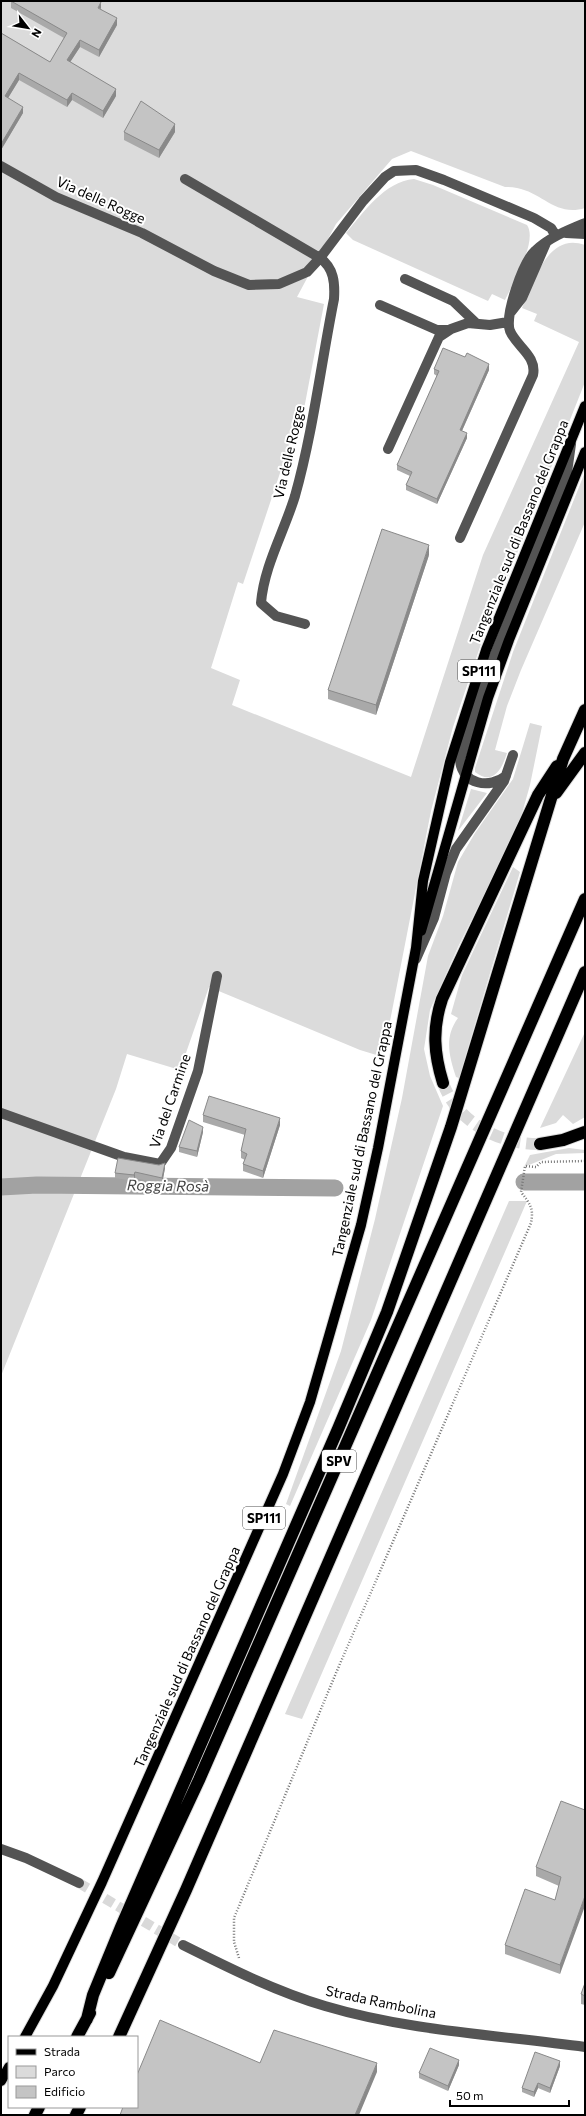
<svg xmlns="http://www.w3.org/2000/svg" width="586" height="2116" viewBox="0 0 586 2116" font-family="Commissioner,sans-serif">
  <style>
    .green { fill: #dbdbdb }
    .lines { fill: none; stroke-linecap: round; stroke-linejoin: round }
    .canal { stroke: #a2a2a2; stroke-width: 17 }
    .minor-tunnel { stroke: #d9d9d9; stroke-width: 10; stroke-dasharray: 10 5; stroke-linecap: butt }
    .highway-tunnel { stroke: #d9d9d9; stroke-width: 12; stroke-dasharray: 12 6; stroke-linecap: butt }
    .major-casing { stroke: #dbdbdb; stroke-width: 12 }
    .highway-casing { stroke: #dbdbdb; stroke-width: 14 }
    .path { stroke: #767676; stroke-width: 2.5; stroke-dasharray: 1 2; stroke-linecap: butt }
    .minor { stroke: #545454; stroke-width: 10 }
    .major { stroke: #000; stroke-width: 10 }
    .highway { stroke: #000; stroke-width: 12 }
    .wall { fill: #a9a9a9 }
    .shaded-wall { fill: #898989 }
    .building { fill: #c4c4c4; stroke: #898989 }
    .labels { text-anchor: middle; stroke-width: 4; stroke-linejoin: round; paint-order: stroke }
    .shield { fill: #fff; stroke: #4c4c4c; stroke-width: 1 }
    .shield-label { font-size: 13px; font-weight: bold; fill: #000 }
    .street-label { font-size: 14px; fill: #000; stroke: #fff }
    .water-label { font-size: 15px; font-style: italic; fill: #434343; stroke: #fff }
  </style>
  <rect width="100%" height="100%" fill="#fff"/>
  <path class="green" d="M 1,1 L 585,1 L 585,208 C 556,217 543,193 517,188 C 513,187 509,187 505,187 L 411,151 L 392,159 L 336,224 L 297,297 L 324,304 L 304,409 L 300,413 L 243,584 L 238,582 L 211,668 L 240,680 L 232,705 L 411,777 L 483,555 L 579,342 L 534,321 L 537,314 L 522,308 C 534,283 547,231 585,245 L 585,382 L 481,644 L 453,727 L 431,811 L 383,1057 L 360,1050 L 209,987 L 180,1070 L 127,1054 L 116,1089 L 1,1376 Z
    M 414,179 L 433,185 L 527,225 C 538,241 513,283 505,300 L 492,294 L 488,301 L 353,240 L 346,233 C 364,212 384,182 414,179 Z
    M 585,472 L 585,522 L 521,670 L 507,706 L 495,750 L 507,753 C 502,769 493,786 475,772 L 475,768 L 513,652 Z
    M 530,723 L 542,726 L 530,785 L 519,824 L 458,947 L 430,1010 L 424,1049 L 430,1076 L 443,1106 L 371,1320 L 290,1506 L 286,1504 L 341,1351 L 375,1219 L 402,1098 L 428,956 L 443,916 L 458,862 L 475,833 L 513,779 Z
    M 471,789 L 487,793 L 458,831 Z
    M 513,867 L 520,872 L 459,1078 L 456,1077 C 449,1056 444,1037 458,1018 L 451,1014 L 462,975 Z
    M 585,1032 L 585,1117 L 573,1124 L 563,1115 L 556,1123 L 540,1128 Z
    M 569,1148 L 585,1150 L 585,1153 L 556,1154 L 524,1167 L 530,1155 Z
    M 509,1201 L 527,1201 L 302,1719 L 285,1714 Z"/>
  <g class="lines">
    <path class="canal" d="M 524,1182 L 585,1182
      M 1,1187 L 37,1185 L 335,1188"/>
    <path class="minor-tunnel" d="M 79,1883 L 183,1945"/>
    <path class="highway-tunnel" d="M 443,1083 C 457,1122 500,1145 540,1144"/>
    <g class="major-casing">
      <path id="major" d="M 421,931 L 488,698 L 509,640 L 585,452
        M 25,2037 L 53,1986 L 102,1882 L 283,1474 L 310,1402 L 361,1225 L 378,1148 L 416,948 L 423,881 L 450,762 L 486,650 L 585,406
        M 1,2081 L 9,2067"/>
    </g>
    <g class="highway-casing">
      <path id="highway" d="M 556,793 L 585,753
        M 443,1083 C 434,1054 432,1029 442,999 L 538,795 L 557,766
        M 540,1144 L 563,1140 L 585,1132
        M 109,1973 L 199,1780 L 585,899
        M 87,2019 L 93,1995 L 121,1927 L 338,1429 L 387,1312 L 451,1127 L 563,759 L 585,710
        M 77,2037 L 90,2013
        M 119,2037 L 186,1890 L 585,972
        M 35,2115 L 39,2107
        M 76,2115 L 80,2107"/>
    </g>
    <path class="path" d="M 239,1958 L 234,1942 L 234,1918 L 336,1673 L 531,1223 C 534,1208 530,1204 521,1192 L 525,1166 L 536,1167 L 541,1162 L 585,1161"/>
    <path class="minor" d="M 1,166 L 56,197 L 142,233 L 214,271 L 249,285 L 279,284 L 307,272 L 320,258 L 363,201 L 385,177 L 394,171 L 416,170 L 444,180 L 534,218 L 551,228 L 556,236
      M 185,179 L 320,258 C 334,268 335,283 334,299 C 321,364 313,432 295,496 C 284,532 264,566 261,603 L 276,616 L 305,624
      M 566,233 L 585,234
      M 405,279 L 453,301 L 476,323
      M 380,305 L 437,330 L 448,330
      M 511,312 L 522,298 L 546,243
      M 388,449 L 439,337 L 451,329 L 468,323 L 490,325 L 508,322
      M 460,538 L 533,375 C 537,356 517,347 510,331 C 504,316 523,262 535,251 C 548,238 568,230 585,223
      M 506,776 C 490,789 462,785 460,760 L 489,669 L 567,472 L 571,444
      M 416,959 L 434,918 L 446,873 L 456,849 L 504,781 L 513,755
      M 1,1113 L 124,1157 L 160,1164 L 171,1148 L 198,1071 L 217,976
      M 1,1849 L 26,1858 L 79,1883
      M 183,1945 C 229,1968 275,1991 325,2006 C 409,2031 498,2035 585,2047"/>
    <use href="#major" class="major"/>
    <use href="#highway" class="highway"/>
  </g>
  <path class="wall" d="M 11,1 L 101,9 L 117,25 L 99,57 L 80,47 L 70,62 L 116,96 L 103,118 L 72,100 L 67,107 L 19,80 L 8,98 L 23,113 L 1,150 L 1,33 L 50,62 L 64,38 L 11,8 Z
    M 124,132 L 175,132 L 159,158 L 124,140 Z
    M 434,369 L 489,370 L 462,431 L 467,438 L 437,504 L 406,490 L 406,485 L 410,476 L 397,470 L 397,465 L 437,376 L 434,374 Z
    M 429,555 L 376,715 L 328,699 L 328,690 Z
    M 203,1115 L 280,1125 L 263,1178 L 243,1171 L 243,1164 L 245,1160 L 241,1158 L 241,1151 L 245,1135 L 203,1122 Z
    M 203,1132 L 197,1157 L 179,1152 L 179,1147 Z
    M 165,1168 L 162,1184 L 135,1178 L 134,1181 L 115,1178 L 115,1173 Z
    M 585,1810 L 560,1974 L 505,1954 L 505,1945 L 555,1900 L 559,1886 L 536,1876 L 536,1867 Z
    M 585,1983 L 585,2005 L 581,2004 L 581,1994 Z
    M 459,2065 L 448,2091 L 419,2078 L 419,2073 Z
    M 560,2066 L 550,2093 L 538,2088 L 534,2097 L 522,2092 L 522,2088 Z"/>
  <path class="shaded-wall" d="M 101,2 L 101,9 L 98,8 Z
    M 117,18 L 117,25 L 99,57 L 99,50 Z
    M 80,40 L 80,47 L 67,67 L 67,60 Z
    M 19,73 L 19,80 L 5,103 L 5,96 Z
    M 116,89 L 116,96 L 103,118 L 103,111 Z
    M 72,93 L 72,100 L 67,107 L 67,100 Z
    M 23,107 L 23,113 L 1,150 L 1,144 Z
    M 175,124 L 175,132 L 159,158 L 159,150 Z
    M 489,364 L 489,370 L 460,435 L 460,430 Z
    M 467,433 L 467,438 L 437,504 L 437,499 Z
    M 429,545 L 429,555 L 376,715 L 376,705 Z
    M 280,1118 L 280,1125 L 263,1178 L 263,1171 Z
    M 203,1127 L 203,1132 L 197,1157 L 197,1151 Z
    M 165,1163 L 165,1168 L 162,1184 L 162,1178 Z
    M 135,1172 L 135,1178 L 134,1181 L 134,1175 Z
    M 585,1896 L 585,1906 L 560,1974 L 560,1965 Z
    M 459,2060 L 459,2065 L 448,2091 L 448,2086 Z
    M 560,2061 L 560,2066 L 550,2093 L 550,2088 Z
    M 377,2063 L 377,2072 L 359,2115 L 355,2115 Z
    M 538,2083 L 538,2088 L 534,2097 L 534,2092 Z"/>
  <path class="building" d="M 11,1 L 99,1 L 101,2 L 98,8 L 117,18 L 99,50 L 80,40 L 67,60 L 116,89 L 103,111 L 72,93 L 67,100 L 19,73 L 5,96 L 23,107 L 1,144 L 1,33 L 50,62 L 67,33 Z
    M 141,101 L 175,124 L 159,150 L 124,132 Z
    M 443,348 L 465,357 L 467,353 L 489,364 L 460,430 L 467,433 L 437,499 L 406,485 L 412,472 L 397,465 L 439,371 L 434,369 Z
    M 382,529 L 429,545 L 376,705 L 328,690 Z
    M 209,1096 L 280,1118 L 263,1171 L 243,1164 L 247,1154 L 241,1151 L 246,1129 L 203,1115 Z
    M 189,1120 L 203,1127 L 197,1151 L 179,1147 Z
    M 118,1158 L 159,1165 L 165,1163 L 162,1178 L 135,1172 L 134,1175 L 115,1173 Z
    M 561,1801 L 585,1810 L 585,1896 L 560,1965 L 505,1945 L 525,1889 L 555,1900 L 561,1877 L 536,1867 Z
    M 585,1983 L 585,1996 L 581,1994 Z
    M 160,2020 L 260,2063 L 274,2030 L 377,2063 L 355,2115 L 120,2115 L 123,2107 L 137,2107 L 137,2075 Z
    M 430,2048 L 459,2060 L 448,2086 L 419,2073 Z
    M 535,2052 L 560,2061 L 550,2088 L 538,2083 L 534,2092 L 522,2088 Z"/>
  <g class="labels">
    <g class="shield">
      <rect x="458" y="660" width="42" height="22" rx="3"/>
      <rect x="322" y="1450" width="34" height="22" rx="3"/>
      <rect x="243" y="1507" width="42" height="22" rx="3"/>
    </g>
    <g class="shield-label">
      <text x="479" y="676">SP111</text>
      <text x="339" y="1466">SPV</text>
      <text x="264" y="1523">SP111</text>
    </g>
    <g class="street-label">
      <text transform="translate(101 200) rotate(24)" y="5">Via delle Rogge</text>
      <text transform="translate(289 452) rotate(-77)" y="5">Via delle Rogge</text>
      <text transform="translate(519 532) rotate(-68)" y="5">Tangenziale sud di Bassano del Grappa</text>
      <text transform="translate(170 1101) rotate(-71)" y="5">Via del Carmine</text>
      <text transform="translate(362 1139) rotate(-78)" y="5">Tangenziale sud di Bassano del Grappa</text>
      <text transform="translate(187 1657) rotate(-66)" y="5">Tangenziale sud di Bassano del Grappa</text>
      <text transform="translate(381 2002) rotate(12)" y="5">Strada Rambolina</text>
    </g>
    <g class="water-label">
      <text transform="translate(168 1186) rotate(1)" y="5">Roggia Rosà</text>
    </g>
  </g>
  <rect width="586" height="2116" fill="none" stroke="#000000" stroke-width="4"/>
  <rect x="8" y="2036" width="130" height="72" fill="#ffffff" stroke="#999999"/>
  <rect x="16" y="2049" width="20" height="6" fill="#000000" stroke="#999999"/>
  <text x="44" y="2056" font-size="12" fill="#000000">Strada</text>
  <rect x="16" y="2066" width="20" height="12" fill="#dbdbdb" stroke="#999999"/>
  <text x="44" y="2076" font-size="12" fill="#000000">Parco</text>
  <rect x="16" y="2086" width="20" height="12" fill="#c4c4c4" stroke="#999999"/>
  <text x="44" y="2096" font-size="12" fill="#000000">Edificio</text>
  <g transform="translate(28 28) rotate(121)" stroke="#ffffff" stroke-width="3" paint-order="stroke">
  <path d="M0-3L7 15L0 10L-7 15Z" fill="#000000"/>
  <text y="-6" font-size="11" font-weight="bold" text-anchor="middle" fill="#000000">N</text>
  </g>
  <path d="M450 2100v6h119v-6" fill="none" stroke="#000000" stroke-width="2"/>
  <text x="456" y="2100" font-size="12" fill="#000000" stroke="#ffffff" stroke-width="3" paint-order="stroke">50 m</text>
</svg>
